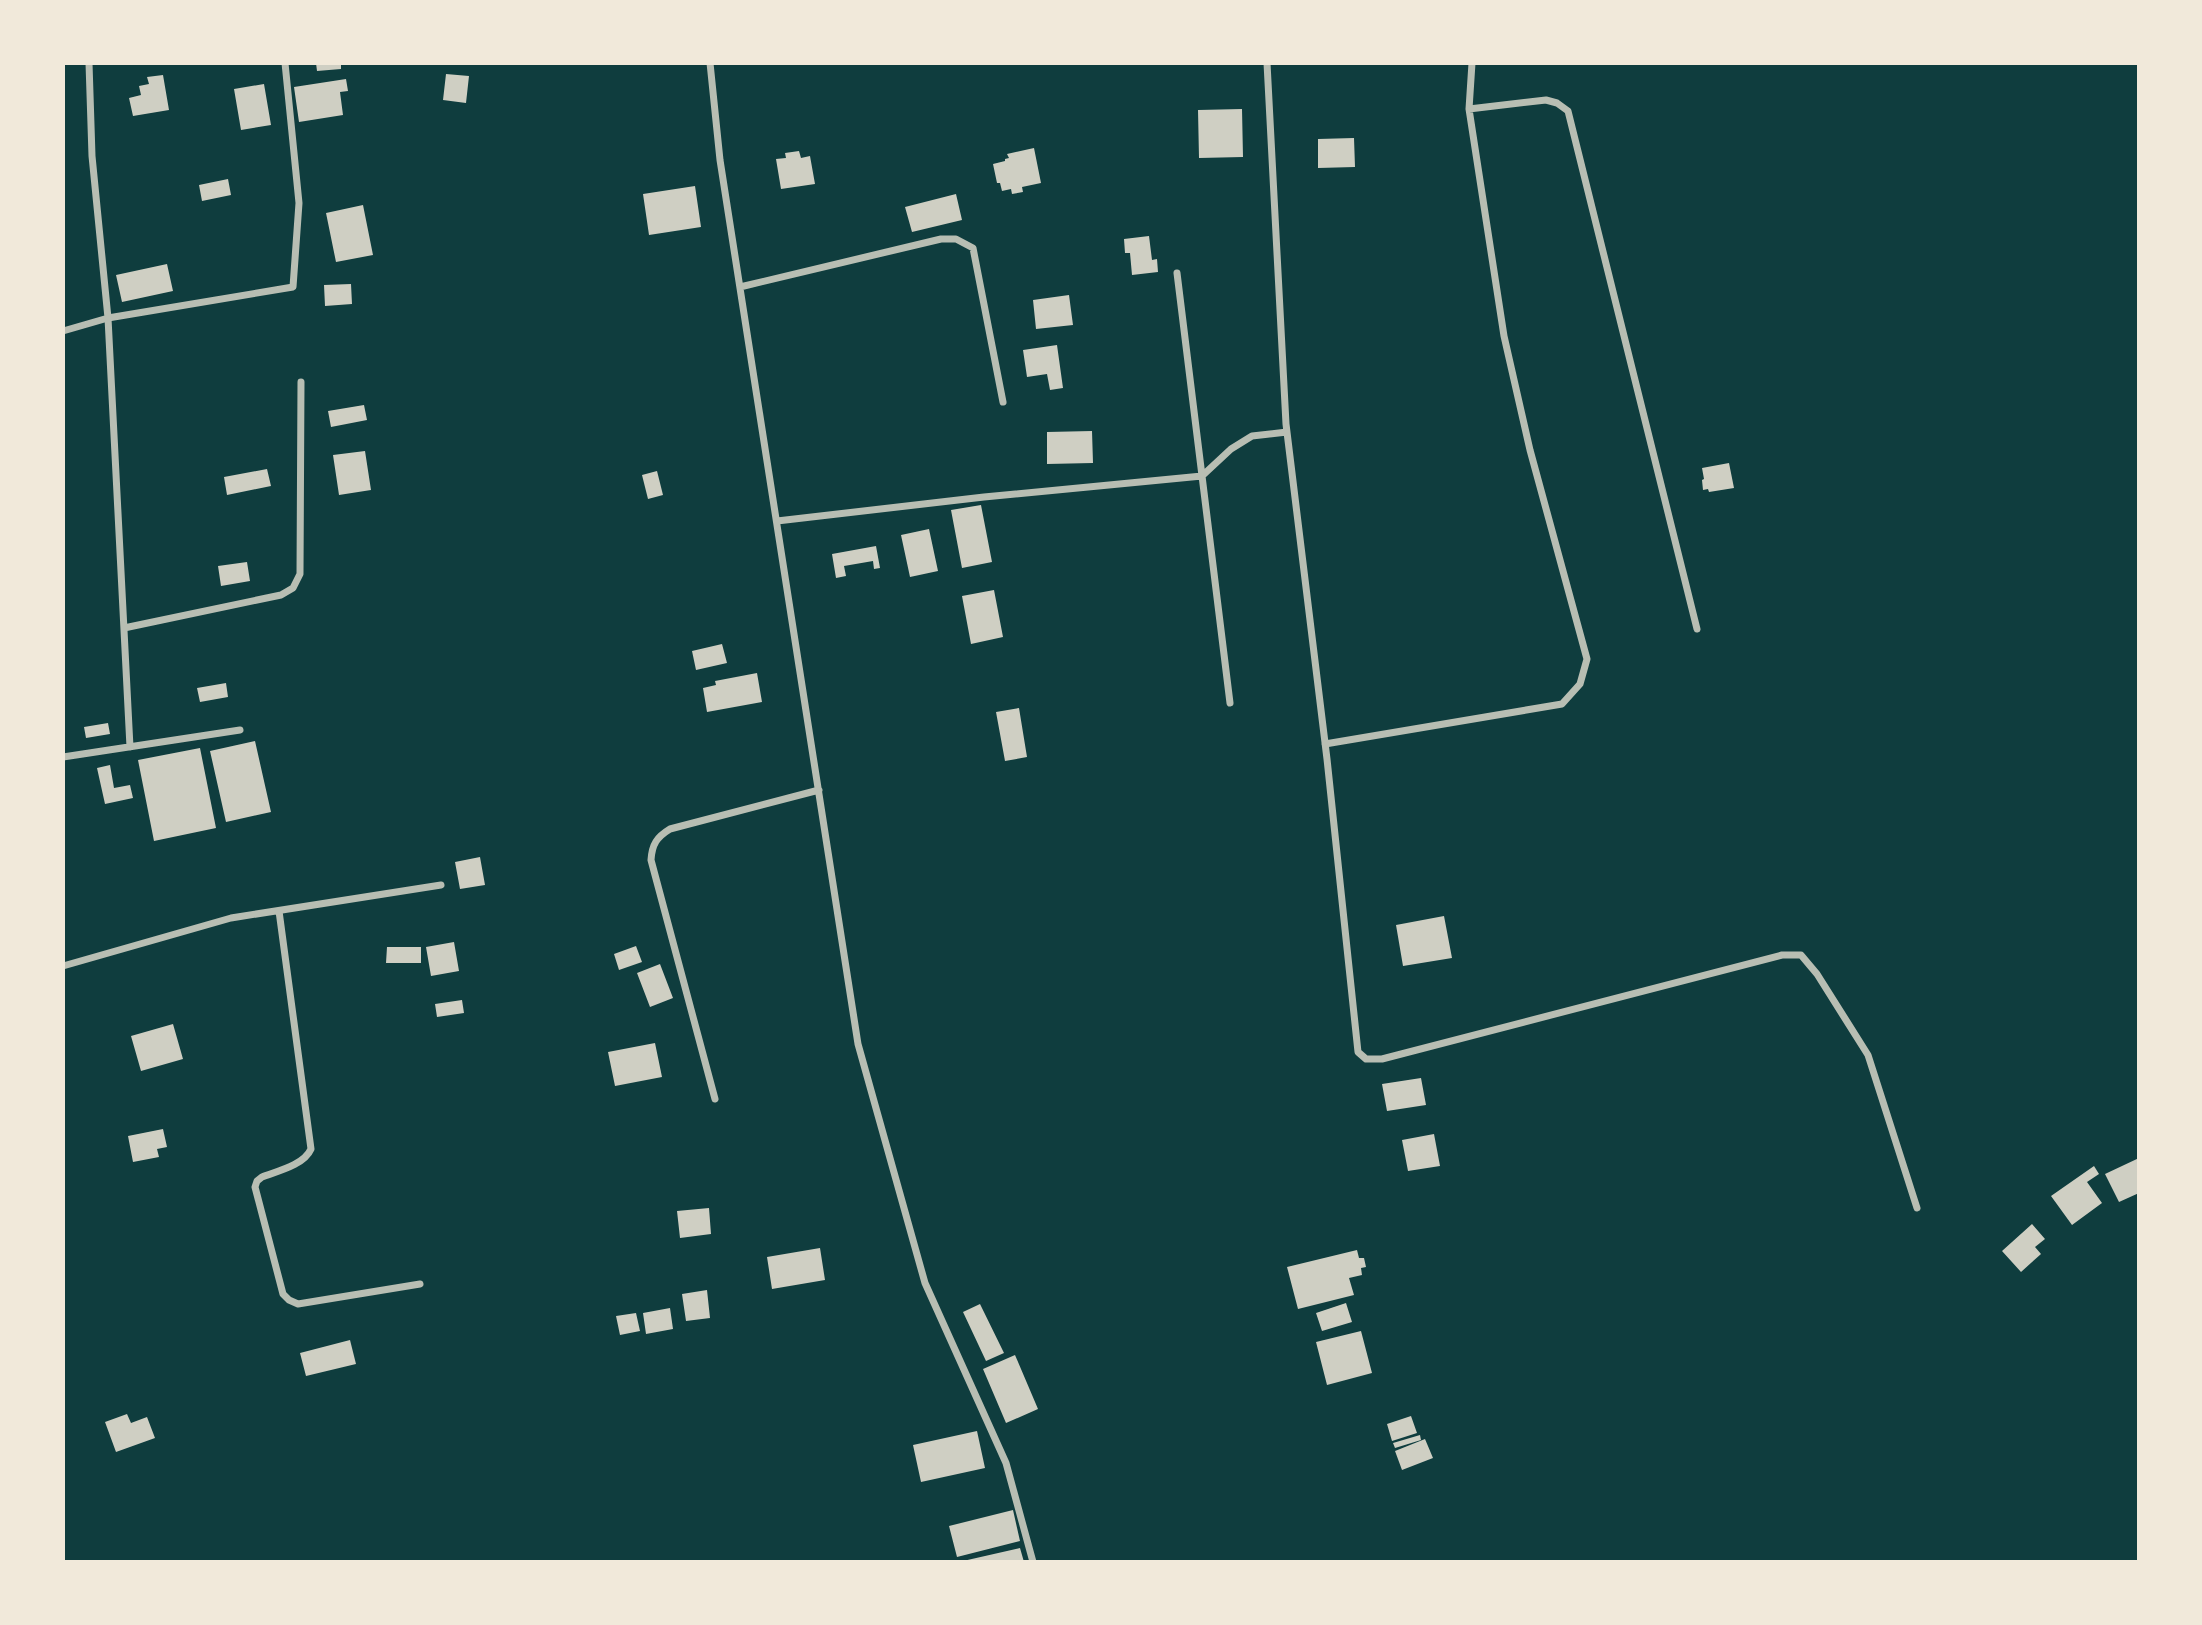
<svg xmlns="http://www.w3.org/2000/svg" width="2202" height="1625" viewBox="0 0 2202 1625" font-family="'Golos Text',sans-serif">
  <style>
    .building { fill: #cfcfc3 }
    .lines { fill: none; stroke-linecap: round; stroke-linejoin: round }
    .minor { stroke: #b8beb3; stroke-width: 7 }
  </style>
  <rect width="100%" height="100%" fill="#0f3d3e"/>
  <path class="building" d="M 316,63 L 341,63 L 341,69 L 317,71 Z
    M 446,74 L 469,76 L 466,103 L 443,100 Z
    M 163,75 L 169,110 L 133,116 L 129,98 L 141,95 L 139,86 L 149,84 L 147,77 Z
    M 346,79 L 348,91 L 340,92 L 343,115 L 299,122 L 294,87 Z
    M 264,84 L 271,125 L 241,130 L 234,89 Z
    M 1242,109 L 1243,157 L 1199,158 L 1198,110 Z
    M 1354,138 L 1355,167 L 1318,168 L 1318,139 Z
    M 1034,148 L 1041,183 L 1022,187 L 1023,192 L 1012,194 L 1011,189 L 1002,191 L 1000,183 L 997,183 L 993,164 L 1005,161 L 1005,159 L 1009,158 L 1007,154 Z
    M 799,151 L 801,158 L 810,156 L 815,184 L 781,189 L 776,159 L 786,158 L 785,153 Z
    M 228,179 L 231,195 L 202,201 L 199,185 Z
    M 695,186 L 701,227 L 649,235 L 643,194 Z
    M 956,194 L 962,220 L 912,232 L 905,207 Z
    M 363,205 L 373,255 L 336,262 L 326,213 Z
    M 1149,236 L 1152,260 L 1157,259 L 1158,272 L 1132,275 L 1130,253 L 1125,253 L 1124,239 Z
    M 167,264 L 173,291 L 122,302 L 116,275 Z
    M 351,284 L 352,304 L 325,306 L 324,285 Z
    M 1069,295 L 1073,325 L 1036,329 L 1033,300 Z
    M 1057,345 L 1063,388 L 1050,390 L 1047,374 L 1027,377 L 1023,350 Z
    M 364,405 L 367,420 L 331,427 L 328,411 Z
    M 1092,431 L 1093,463 L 1047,464 L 1047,432 Z
    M 365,451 L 371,490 L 339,495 L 333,455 Z
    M 1729,463 L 1734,488 L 1709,492 L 1708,489 L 1703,490 L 1702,480 L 1704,479 L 1702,468 Z
    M 267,469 L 271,486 L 227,495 L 224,477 Z
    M 657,471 L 663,495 L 648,499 L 642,475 Z
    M 981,505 L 992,562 L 962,568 L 951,510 Z
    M 929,529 L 938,571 L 910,577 L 901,535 Z
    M 876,546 L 880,568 L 874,569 L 873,561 L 844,566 L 846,576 L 836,578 L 832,554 Z
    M 247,562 L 250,581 L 221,586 L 218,566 Z
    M 994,590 L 1003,637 L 971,644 L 962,596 Z
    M 722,644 L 727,663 L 696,670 L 692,651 Z
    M 757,673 L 762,702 L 707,712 L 703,688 L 716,685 L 715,681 Z
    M 226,683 L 228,697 L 200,702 L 197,688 Z
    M 1019,708 L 1027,757 L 1005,761 L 996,712 Z
    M 108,723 L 110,734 L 86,738 L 84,727 Z
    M 255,741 L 271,812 L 226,822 L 210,751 Z
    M 200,748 L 216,828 L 154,841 L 138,760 Z
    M 110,765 L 114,788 L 130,785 L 133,798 L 105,804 L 97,768 Z
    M 480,857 L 485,885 L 460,889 L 455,862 Z
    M 1444,916 L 1452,958 L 1403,966 L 1396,925 Z
    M 454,942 L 459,971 L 431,976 L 426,947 Z
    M 636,946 L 642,962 L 619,970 L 614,954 Z
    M 387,947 L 421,947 L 421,963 L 386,963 Z
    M 660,964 L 673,998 L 650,1007 L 637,973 Z
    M 462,1000 L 464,1013 L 437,1017 L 435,1004 Z
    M 173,1024 L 183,1059 L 141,1071 L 131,1036 Z
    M 655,1043 L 662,1077 L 615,1086 L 608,1052 Z
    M 1421,1078 L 1426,1105 L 1387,1111 L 1382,1084 Z
    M 163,1129 L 167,1147 L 157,1149 L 159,1157 L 133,1162 L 128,1136 Z
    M 1434,1134 L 1440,1166 L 1408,1171 L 1402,1140 Z
    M 2139,1158 L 2139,1193 L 2119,1202 L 2105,1174 Z
    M 2094,1166 L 2099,1174 L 2087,1182 L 2102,1203 L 2072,1225 L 2051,1196 Z
    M 709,1208 L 711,1234 L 680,1238 L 677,1211 Z
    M 2032,1224 L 2045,1239 L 2035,1247 L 2041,1254 L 2021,1272 L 2002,1251 Z
    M 820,1248 L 825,1280 L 772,1289 L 767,1257 Z
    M 1357,1250 L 1359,1258 L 1364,1258 L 1366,1267 L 1361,1268 L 1362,1275 L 1349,1278 L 1354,1295 L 1298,1309 L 1287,1267 Z
    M 707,1290 L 710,1318 L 686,1321 L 682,1294 Z
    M 1346,1303 L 1352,1322 L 1322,1331 L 1316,1313 Z
    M 980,1304 L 1004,1353 L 986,1361 L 963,1312 Z
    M 670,1308 L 673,1329 L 646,1334 L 643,1313 Z
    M 636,1313 L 640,1331 L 620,1335 L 616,1316 Z
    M 1361,1331 L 1372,1373 L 1327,1385 L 1316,1342 Z
    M 350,1340 L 356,1364 L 306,1376 L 300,1353 Z
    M 1015,1355 L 1038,1409 L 1006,1423 L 983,1369 Z
    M 127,1414 L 131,1423 L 147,1417 L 155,1438 L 116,1452 L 105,1422 Z
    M 1411,1416 L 1417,1433 L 1392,1441 L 1387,1424 Z
    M 977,1431 L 985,1468 L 921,1482 L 913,1445 Z
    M 1420,1435 L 1421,1440 L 1395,1448 L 1393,1443 Z
    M 1425,1439 L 1433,1458 L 1402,1470 L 1395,1451 Z
    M 1013,1510 L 1020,1541 L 957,1557 L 949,1526 Z
    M 1020,1548 L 1024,1562 L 963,1562 L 963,1561 Z"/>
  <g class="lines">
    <path class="minor" d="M 89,63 L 92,156 L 108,318 L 293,287 L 299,203 L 285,63
      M 710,63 L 720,160 L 858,1044 L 925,1283 L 1006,1463 L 1033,1562
      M 1267,63 L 1286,424 L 1327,759 L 1358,1052 L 1366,1059 L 1382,1059 L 1782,955 L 1801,955 L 1817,974 L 1868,1055 L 1917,1208
      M 1469,109 L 1546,100 L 1557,103 L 1568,111 L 1697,629
      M 1177,273 L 1230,703
      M 740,287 L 941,239 L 956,239 L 973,248 L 1003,402
      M 63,331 L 108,318 L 130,747
      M 777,521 L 984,497 L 1202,476 L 1231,449 L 1252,436 L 1287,432
      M 124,628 L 281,595 L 293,588 L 300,574 L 301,382
      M 1325,744 L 1562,704 L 1580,684 L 1587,659 L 1530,450 L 1504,336 L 1469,109 L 1472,63
      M 63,757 L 240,730
      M 279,911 L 311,1149 C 304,1165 278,1171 262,1177 L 257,1181 L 255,1187 L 283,1294 L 289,1300 L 298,1304 L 420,1284
      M 63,966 L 231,918 L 441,885
      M 715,1099 L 651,860 C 652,844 657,837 670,829 L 819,790"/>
  </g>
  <rect width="2202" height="1625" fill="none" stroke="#f1e9da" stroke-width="130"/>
</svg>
